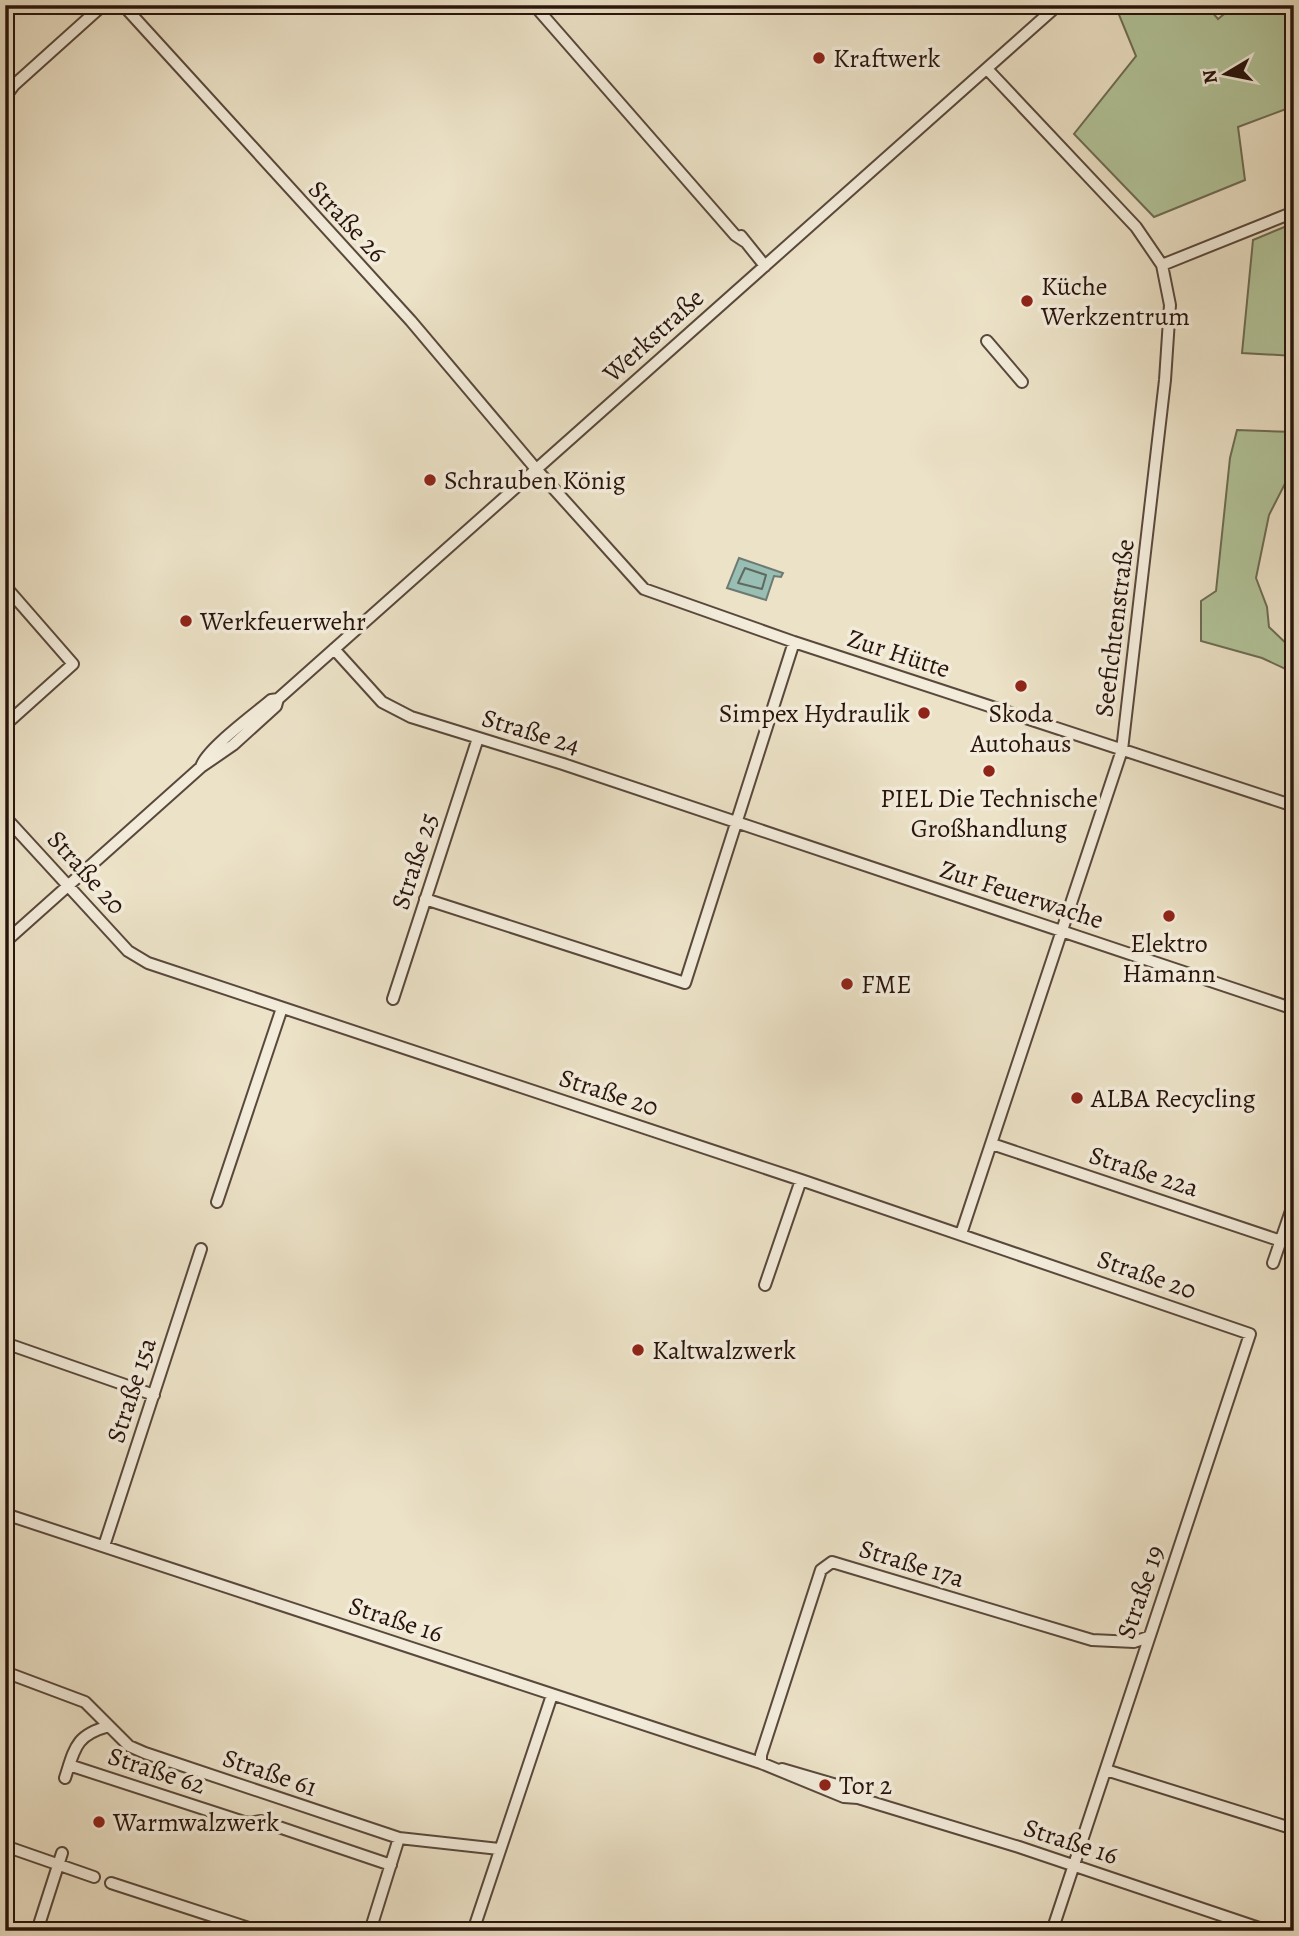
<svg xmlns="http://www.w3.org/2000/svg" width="1299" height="1936" viewBox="0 0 1299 1936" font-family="Alegreya,serif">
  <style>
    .green { fill: #b2c49a; stroke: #6d6c54; stroke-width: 2 }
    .water { fill: #99beb3; stroke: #6c7a71; stroke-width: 2 }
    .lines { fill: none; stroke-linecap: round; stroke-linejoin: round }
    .shore { stroke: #606960; stroke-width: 2 }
    .minor-casing { stroke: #59483c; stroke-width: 14 }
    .minor { stroke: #f3ecdb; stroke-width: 10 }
    .poi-dot { fill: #8f2418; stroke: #f3ecdb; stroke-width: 2.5 }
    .labels { text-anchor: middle; stroke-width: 7; stroke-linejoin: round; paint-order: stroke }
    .poi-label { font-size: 26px; fill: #28140d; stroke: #f3ecdb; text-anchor: start }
    .street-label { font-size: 26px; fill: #28140d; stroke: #f3ecdb }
  </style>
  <rect width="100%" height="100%" fill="#ece2c7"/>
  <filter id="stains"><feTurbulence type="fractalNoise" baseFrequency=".00286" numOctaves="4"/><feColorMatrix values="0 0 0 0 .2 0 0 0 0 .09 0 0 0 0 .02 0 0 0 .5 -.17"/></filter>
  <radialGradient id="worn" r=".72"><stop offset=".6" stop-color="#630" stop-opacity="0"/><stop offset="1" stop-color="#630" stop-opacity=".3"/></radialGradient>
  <path class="green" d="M 1115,5 L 1206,5 L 1218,19 L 1235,5 L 1294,5 L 1294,106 L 1238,127 L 1245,180 L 1154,217 L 1074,134 L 1136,56 Z
    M 1294,223 L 1294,356 L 1242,353 L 1253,240 Z
    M 1237,430 L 1294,432 L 1294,466 L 1269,515 L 1256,578 L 1267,607 L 1269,627 L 1294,651 L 1294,673 L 1262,658 L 1201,641 L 1201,601 L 1216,591 L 1230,458 Z"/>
  <path class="water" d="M 739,558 L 783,573 L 781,577 L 774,576 L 766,600 L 727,588 Z"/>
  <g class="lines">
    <path class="shore" d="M 745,568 L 766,575 L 762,589 L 738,583 Z"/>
    <g class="minor-casing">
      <path id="minor" d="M 123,5 L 411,321 L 536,469 L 644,589 L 794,642 L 1294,806
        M 534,5 L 735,235 L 744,241
        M 5,97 L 14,85 L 103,5
        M 741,236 L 765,266
        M 1162,265 L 1294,212
        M 987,341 L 1022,382
        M 5,586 L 73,664 L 5,725
        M 334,649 L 382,702 L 411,717 L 563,764 L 1294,1009
        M 201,767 C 205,750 256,713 271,700 L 278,699
        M 5,817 L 128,951 L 148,963 L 801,1180 L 1250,1334 L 1052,1931
        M 425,899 L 685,983 L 794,642
        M 5,942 L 201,767 L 233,745 L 276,706 L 278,699 L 1058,5
        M 393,999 L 478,738
        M 992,1144 L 1281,1241
        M 217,1202 L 282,1008
        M 961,1234 L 1122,750 L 1165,380 L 1170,305 L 1162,265 L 1136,227 L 988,70
        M 1273,1263 L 1294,1202
        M 765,1285 L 801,1180
        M 5,1343 L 154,1395
        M 5,1514 L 761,1763 L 844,1797 L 858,1798 L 1019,1847 L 1268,1931
        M 104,1546 L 201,1249
        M 5,1672 L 85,1702 L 109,1726
        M 761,1763 L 761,1755 L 821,1570 L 832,1562 L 1092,1640 L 1134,1642 L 1148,1637
        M 69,1765 L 247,1823 L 261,1821 L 391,1865
        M 782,1769 L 847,1788 L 857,1797
        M 1106,1770 L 1294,1829
        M 65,1778 C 75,1747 76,1735 109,1726 L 129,1746 L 145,1753 L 399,1838 L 499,1849
        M 5,1846 L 94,1877
        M 111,1883 L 258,1931
        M 37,1931 L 62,1853
        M 370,1931 L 399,1838
        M 473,1931 L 552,1695"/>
    </g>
    <use href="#minor" class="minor"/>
  </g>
  <g class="poi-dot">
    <circle cx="819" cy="58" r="7"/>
    <circle cx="1027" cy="301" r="7"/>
    <circle cx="430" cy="480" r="7"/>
    <circle cx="186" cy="621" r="7"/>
    <circle cx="1021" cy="686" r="7"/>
    <circle cx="924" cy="713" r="7"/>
    <circle cx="989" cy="771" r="7"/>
    <circle cx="1169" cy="916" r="7"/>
    <circle cx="847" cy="984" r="7"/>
    <circle cx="1077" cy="1098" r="7"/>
    <circle cx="638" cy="1350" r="7"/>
    <circle cx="825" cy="1785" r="7"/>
    <circle cx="99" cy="1822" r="7"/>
  </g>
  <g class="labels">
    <g class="poi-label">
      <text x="833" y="67">Kraftwerk</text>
      <text x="1041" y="295">Küche<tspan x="1041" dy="30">Werkzentrum</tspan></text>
      <text x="444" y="489">Schrauben König</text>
      <text x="200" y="630">Werkfeuerwehr</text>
      <text x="910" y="722" text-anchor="end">Simpex Hydraulik</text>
      <text x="1021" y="722" text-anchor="middle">Skoda<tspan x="1021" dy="30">Autohaus</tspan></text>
      <text x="989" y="807" text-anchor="middle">PIEL Die Technische<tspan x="989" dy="30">Großhandlung</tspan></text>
      <text x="1169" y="952" text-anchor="middle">Elektro<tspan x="1169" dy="30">Hamann</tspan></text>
      <text x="861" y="993">FME</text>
      <text x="1091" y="1107">ALBA Recycling</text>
      <text x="652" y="1359">Kaltwalzwerk</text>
      <text x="839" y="1794">Tor 2</text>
      <text x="113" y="1831">Warmwalzwerk</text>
    </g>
    <g class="street-label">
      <text transform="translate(348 221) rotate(47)" y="9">Straße 26</text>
      <text transform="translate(653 335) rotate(-42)" y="9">Werkstraße</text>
      <text transform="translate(1114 628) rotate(-83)" y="9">Seefichtenstraße</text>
      <text transform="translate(899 653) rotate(18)" y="9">Zur Hütte</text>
      <text transform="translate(531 731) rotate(17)" y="9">Straße 24</text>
      <text transform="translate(414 861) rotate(-72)" y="9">Straße 25</text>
      <text transform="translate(87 872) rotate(48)" y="9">Straße 20</text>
      <text transform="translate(1022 894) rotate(18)" y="9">Zur Feuerwache</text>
      <text transform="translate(609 1092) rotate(18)" y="9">Straße 20</text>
      <text transform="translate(1144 1171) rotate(18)" y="9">Straße 22a</text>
      <text transform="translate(1147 1274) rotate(19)" y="9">Straße 20</text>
      <text transform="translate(131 1390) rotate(-72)" y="9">Straße 15a</text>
      <text transform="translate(912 1563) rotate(17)" y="9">Straße 17a</text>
      <text transform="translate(1140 1592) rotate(-71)" y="9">Straße 19</text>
      <text transform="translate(396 1619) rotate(18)" y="9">Straße 16</text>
      <text transform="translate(157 1770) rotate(18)" y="9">Straße 62</text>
      <text transform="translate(270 1772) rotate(19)" y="9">Straße 61</text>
      <text transform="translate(1071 1841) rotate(18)" y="9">Straße 16</text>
    </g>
  </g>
  <rect width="1299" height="1936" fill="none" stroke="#ece2c7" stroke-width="28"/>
  <rect x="7" y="7" width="1285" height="1922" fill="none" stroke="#28140d" stroke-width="3.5"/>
  <rect x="14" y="14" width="1271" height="1908" fill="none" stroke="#28140d" stroke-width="2"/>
  <g transform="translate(1226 74) rotate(260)" stroke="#f3ecdb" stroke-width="5" paint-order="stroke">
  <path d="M0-5L12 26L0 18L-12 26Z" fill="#28140d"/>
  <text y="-10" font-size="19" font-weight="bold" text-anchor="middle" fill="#28140d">N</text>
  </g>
  <rect width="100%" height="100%" filter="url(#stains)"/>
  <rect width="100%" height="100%" fill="url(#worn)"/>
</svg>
